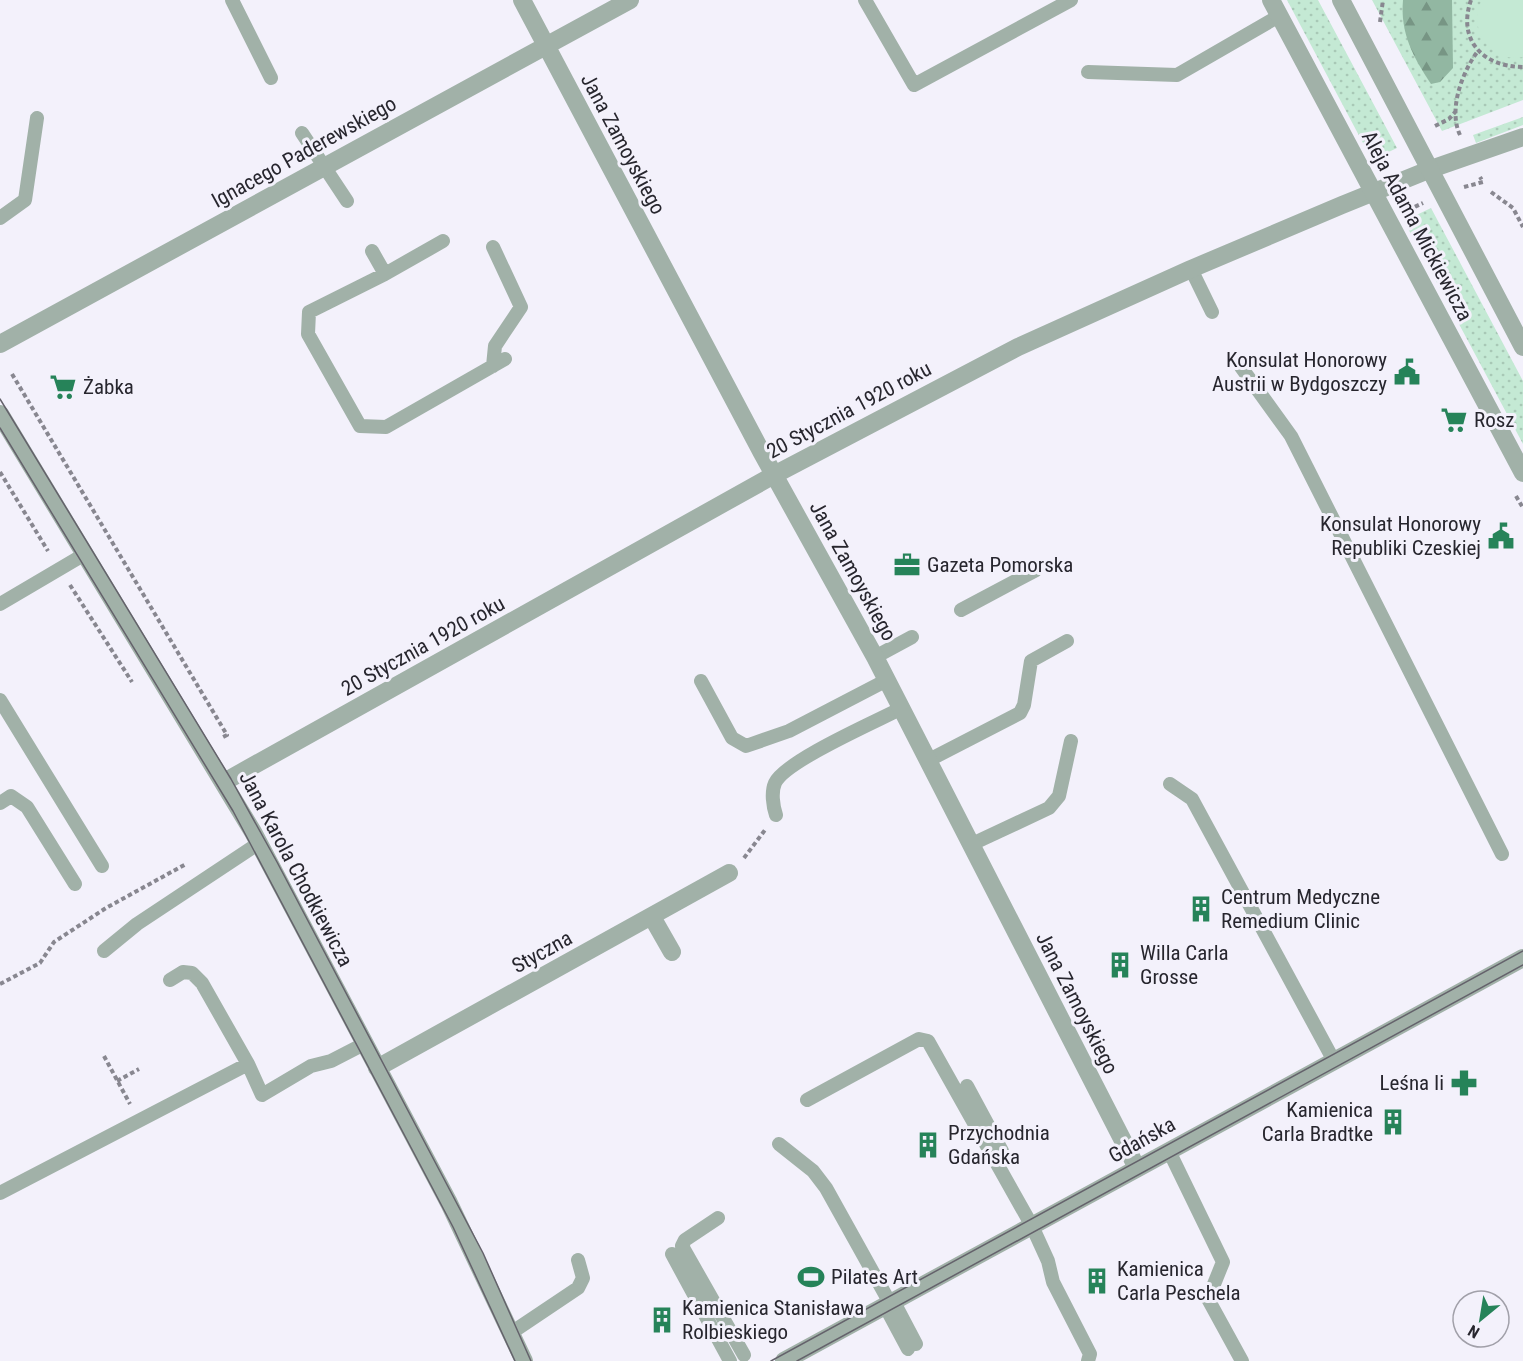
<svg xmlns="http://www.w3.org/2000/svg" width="1523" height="1361" viewBox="0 0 1523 1361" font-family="'Roboto Condensed',sans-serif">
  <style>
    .grass { fill: url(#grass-dots) }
    .forest { fill: url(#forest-firs) }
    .garden { fill: #c4e9d4 }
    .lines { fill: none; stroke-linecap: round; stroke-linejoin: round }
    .path { stroke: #888790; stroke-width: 4; stroke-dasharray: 4.5 3; stroke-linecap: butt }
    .service { stroke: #a1b1a8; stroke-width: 14 }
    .minor { stroke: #a1b1a8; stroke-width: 18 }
    .tertiary { stroke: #a1b1a8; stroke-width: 18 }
    .tram { stroke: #64626b; stroke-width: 1.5 }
    .labels { text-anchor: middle; stroke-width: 6; stroke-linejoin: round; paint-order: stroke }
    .street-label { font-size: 21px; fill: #27262e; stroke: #f3f1fb }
    .poi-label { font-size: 21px; fill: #27262e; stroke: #f3f1fb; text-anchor: start }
  </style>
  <defs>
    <pattern id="grass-dots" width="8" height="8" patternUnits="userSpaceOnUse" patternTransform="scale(1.5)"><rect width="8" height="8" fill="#c4e9d4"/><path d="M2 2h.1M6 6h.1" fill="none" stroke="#a8c8b6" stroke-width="1.8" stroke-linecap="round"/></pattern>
    <pattern id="forest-firs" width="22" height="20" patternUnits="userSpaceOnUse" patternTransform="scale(1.5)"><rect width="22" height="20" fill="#92b7a2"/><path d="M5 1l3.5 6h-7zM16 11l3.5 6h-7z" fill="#779584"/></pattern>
  </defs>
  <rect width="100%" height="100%" fill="#f3f1fb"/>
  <path class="grass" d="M 1287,0 L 1318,0 L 1397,148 L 1372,160 Z
    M 1372,0 L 1523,0 L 1523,100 L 1442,131 Z
    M 1523,117 L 1523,125 L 1476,143 L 1473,135 Z
    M 1431,208 L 1523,381 L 1523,444 L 1404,221 Z"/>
  <path class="forest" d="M 1403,0 L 1452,0 L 1453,68 L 1440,82 L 1431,84 C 1413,57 1400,33 1403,0 Z"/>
  <path class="garden" d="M 1482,0 L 1523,0 L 1523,57 C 1491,64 1466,28 1482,0 Z"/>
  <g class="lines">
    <path class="path" d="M 1471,0 C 1457,40 1483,67 1523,67
      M 1380,22 L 1383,0
      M 1435,126 L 1449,119 L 1456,111
      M 1460,135 C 1448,110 1462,72 1478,51
      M 1464,187 L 1483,182 L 1480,177
      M 1491,192 L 1513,208 L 1523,227
      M 1408,210 L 1423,203
      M 12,374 L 227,735 L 223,737
      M 0,472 L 48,551
      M 1516,496 L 1523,508
      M 70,585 L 132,682
      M 744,858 L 765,830
      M 0,984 L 40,963 L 54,942 L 106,908 L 186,864
      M 104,1056 L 130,1104
      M 117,1081 L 139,1069"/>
    <path class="service" d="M 232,0 L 271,78
      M 865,0 L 914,85 L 1071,0
      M 1088,72 L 1177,75 L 1279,16
      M 302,133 L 347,201
      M 0,218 L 25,200 L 37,118
      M 372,251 L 385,274 L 309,312 L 308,334 L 360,426 L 386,427 L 505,359
      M 1191,269 L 1212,312
      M 385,274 L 443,241
      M 493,366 L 495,346 L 521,307 L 493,247
      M 1241,367 L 1291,436 L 1502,854
      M 0,604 L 85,554
      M 961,610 L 1036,570
      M 875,657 L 912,637
      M 701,681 L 732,738 L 746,746 L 789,731 L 887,680
      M 0,700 L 102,866
      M 929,760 L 1020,713 L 1024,705 L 1031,661 L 1067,641
      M 1170,784 L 1192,799 L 1334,1061
      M 0,803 L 11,796 L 27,807 L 75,884
      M 776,815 C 773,806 771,792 775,783 C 785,761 877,721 902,708
      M 972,844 L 1049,808 L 1059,796 L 1071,741
      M 104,951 L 137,924 L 259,843
      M 170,980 L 183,972 L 192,973 L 202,983 L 248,1064
      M 967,1086 L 1002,1151
      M 807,1100 L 919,1039 L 928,1041 L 1032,1226 L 1048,1261 L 1053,1282 L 1090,1354 L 1088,1361
      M 779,1144 L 813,1171 L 826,1188 L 890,1303
      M 1169,1151 L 1223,1262 L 1208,1299 L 1242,1361
      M 0,1193 L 248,1064 L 262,1095 L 311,1066 L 331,1061 L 364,1044
      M 718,1218 L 685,1240 L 682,1246 L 744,1355
      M 672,1254 L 730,1361
      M 885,1306 L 908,1349
      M 896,1306 L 916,1344
      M 511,1333 L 578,1288 L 583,1278 L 578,1260"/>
    <path class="minor" d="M 522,0 L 762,453 L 875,657 L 1137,1168
      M 0,344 L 630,0
      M 224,782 L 774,475 L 1018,347 L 1191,269 L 1342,205 L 1431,169 L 1523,137
      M 652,917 L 672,952
      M 377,1068 L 729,873"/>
    <path class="tertiary" d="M 1271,0 L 1523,473
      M 1341,0 L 1523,347
      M 0,414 L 253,832 L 449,1203 L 524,1361
      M 784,1361 L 1523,958"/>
    <path class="tram" d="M 0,399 L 231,779 L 277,862 L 483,1253 L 531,1361
      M 0,428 L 233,811 L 453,1227 L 515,1361
      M 771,1361 L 1523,951
      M 797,1361 L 1523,965"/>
  </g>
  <defs>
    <g id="civic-bare" transform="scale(2.07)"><path d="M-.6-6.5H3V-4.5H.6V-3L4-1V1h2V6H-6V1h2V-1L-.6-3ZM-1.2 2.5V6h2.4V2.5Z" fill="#268359" stroke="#f3f1fb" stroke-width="2.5" paint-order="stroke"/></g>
    <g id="supermarket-bare" transform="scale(2.07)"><path d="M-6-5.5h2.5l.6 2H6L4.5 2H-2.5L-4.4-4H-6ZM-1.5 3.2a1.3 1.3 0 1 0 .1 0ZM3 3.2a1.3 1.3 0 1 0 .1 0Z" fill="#268359" stroke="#f3f1fb" stroke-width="2.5" paint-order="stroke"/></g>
    <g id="office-bare" transform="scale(2.07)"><path d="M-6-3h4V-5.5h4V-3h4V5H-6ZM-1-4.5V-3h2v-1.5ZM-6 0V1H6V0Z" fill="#268359" stroke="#f3f1fb" stroke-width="2.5" paint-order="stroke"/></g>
    <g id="building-bare" transform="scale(2.07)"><path d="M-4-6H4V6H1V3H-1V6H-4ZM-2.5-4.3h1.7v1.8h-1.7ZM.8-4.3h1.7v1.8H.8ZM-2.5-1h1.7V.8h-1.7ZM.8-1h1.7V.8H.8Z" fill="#268359" stroke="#f3f1fb" stroke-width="2.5" paint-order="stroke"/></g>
    <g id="pharmacy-bare" transform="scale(2.07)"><path d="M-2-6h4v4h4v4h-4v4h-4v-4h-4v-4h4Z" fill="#268359" stroke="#f3f1fb" stroke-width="2.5" paint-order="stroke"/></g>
    <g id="stadium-bare" transform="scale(2.07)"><path d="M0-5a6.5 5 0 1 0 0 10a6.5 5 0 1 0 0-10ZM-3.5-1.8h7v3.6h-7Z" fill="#268359" stroke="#f3f1fb" stroke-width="2.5" paint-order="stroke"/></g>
  </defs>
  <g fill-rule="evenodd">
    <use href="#civic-bare" x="1407" y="372"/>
    <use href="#supermarket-bare" x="63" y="387"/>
    <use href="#supermarket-bare" x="1454" y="420"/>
    <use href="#civic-bare" x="1501" y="536"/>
    <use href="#office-bare" x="907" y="565"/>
    <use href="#building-bare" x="1201" y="909"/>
    <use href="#building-bare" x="1120" y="965"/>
    <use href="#pharmacy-bare" x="1464" y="1083"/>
    <use href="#building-bare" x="1393" y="1122"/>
    <use href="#building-bare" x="928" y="1145"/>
    <use href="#stadium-bare" x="811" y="1277"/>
    <use href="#building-bare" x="1097" y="1281"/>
    <use href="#building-bare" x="662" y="1320"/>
  </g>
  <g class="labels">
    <g class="street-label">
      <text transform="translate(623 144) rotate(62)" y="7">Jana Zamoyskiego</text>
      <text transform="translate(304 152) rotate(-29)" y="7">Ignacego Paderewskiego</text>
      <text transform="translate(1417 226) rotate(62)" y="7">Aleja Adama Mickiewicza</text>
      <text transform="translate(849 410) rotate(-28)" y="7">20 Stycznia 1920 roku</text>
      <text transform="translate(853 571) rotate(61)" y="7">Jana Zamoyskiego</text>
      <text transform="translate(423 646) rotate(-29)" y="7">20 Stycznia 1920 roku</text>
      <text transform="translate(296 869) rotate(62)" y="7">Jana Karola Chodkiewicza</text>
      <text transform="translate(542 952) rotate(-29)" y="7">Styczna</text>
      <text transform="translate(1077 1003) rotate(63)" y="7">Jana Zamoyskiego</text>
      <text transform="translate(1142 1140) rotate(-29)" y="7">Gdańska</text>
    </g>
    <g class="poi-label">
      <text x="1387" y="367" text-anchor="end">Konsulat Honorowy<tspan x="1387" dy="24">Austrii w Bydgoszczy</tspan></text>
      <text x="83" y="394">Żabka</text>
      <text x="1474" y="427">Rosz</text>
      <text x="1481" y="531" text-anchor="end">Konsulat Honorowy<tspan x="1481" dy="24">Republiki Czeskiej</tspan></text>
      <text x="927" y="572">Gazeta Pomorska</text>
      <text x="1221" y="904">Centrum Medyczne<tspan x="1221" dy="24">Remedium Clinic</tspan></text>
      <text x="1140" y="960">Willa Carla<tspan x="1140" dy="24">Grosse</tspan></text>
      <text x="1444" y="1090" text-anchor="end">Leśna Ii</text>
      <text x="1373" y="1117" text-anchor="end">Kamienica<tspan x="1373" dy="24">Carla Bradtke</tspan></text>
      <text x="948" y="1140">Przychodnia<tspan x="948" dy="24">Gdańska</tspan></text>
      <text x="1117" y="1276">Kamienica<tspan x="1117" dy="24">Carla Peschela</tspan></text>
      <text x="831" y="1284">Pilates Art</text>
      <text x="682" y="1315">Kamienica Stanisława<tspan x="682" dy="24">Rolbieskiego</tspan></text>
    </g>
  </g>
  <g transform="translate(1481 1319) rotate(210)"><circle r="28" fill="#f3f1fb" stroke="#a1a0a9" stroke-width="1.5"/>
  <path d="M0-4.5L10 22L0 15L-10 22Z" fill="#268359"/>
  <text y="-9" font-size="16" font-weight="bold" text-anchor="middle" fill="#27262e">N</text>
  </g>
</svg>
